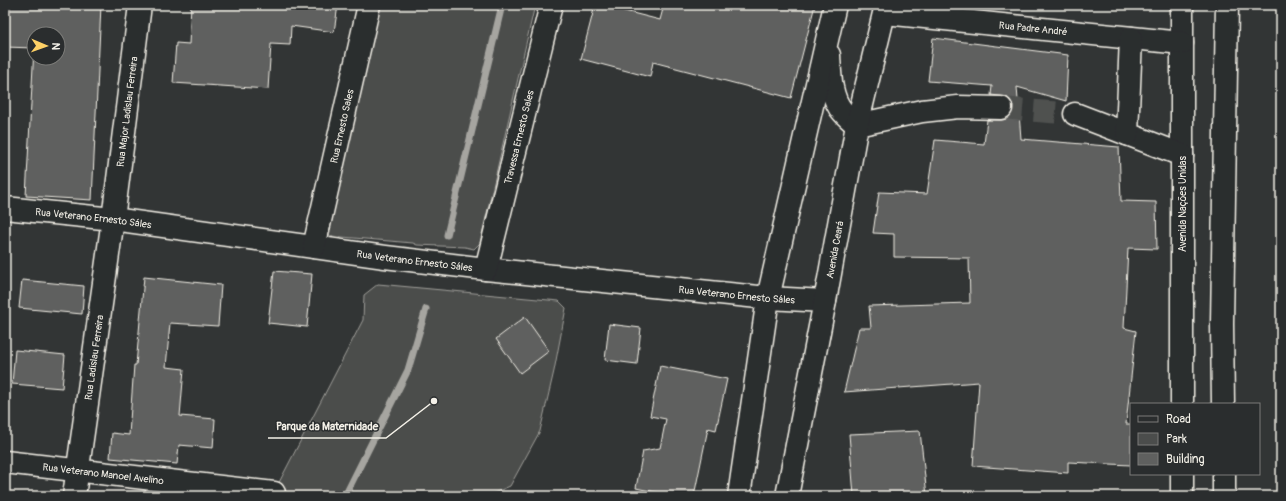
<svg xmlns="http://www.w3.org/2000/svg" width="1286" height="501" viewBox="0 0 1286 501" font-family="Pangolin,sans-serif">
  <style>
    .green { fill: #4b4d4c; stroke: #a09f9a }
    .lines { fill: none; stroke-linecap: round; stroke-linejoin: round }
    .stream { stroke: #a6a5a0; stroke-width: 7 }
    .building { fill: #5f605f; stroke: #f4f1e8; fill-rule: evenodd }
    .minor-tunnel { stroke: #4f5150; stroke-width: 22; stroke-dasharray: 22 11; stroke-linecap: butt }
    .minor-casing { stroke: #f4f1e8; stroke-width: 25 }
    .major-casing { stroke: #f4f1e8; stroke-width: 25 }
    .minor { stroke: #2a2d2e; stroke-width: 22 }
    .major { stroke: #2a2d2e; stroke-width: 22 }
    .labels { text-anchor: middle; stroke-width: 3; stroke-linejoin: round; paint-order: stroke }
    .street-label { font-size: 10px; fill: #f4f1e8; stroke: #2a2d2e }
    .leader { fill: none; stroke: #f4f1e8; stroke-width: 1.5 }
    .callout-dot { fill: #f4f1e8; stroke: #2a2d2e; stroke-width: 1.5 }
    .callout-label { font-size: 11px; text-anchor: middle; font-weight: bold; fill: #f4f1e8; stroke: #2a2d2e; stroke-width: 3; stroke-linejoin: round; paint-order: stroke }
  </style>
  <rect width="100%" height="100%" fill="#323535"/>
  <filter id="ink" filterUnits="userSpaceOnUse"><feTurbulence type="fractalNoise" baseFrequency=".025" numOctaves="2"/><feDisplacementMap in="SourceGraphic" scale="8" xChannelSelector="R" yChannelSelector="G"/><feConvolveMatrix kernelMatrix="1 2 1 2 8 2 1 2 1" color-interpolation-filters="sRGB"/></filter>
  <g filter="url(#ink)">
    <path class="green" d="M 373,5 L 535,5 L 480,243 L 474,249 L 465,247 L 417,245 L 413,243 L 330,236 L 322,227 Z
      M 378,284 L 559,301 L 566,308 L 554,371 L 540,431 L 510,486 L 487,496 L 450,495 L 445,496 L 272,496 L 363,320 L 364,295 Z"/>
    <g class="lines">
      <path class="stream" d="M 447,235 L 502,5
        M 345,496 L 408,370 L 426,309"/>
    </g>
    <path class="building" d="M 6,5 L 101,5 L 92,200 L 26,196 L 34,48 L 5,47 ZM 34,34 L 58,34 L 58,58 L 34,58 Z
      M 191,5 L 264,5 L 301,7 L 301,5 L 338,5 L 334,32 L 291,26 L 290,45 L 271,44 L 268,89 L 173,83 L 176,43 L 189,44 Z
      M 595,5 L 601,5 L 660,20 L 664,5 L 815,5 L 791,98 L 653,62 L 650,77 L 581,59 Z
      M 933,38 L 1068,55 L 1066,101 L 1017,87 L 1021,139 L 1119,147 L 1121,201 L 1156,202 L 1157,249 L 1128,248 L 1124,328 L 1136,331 L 1126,424 L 1131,424 L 1131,465 L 1068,462 L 1068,473 L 973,466 L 979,382 L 844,392 L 859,328 L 871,328 L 869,306 L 970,303 L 969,258 L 894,257 L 894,234 L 873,233 L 879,192 L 927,194 L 935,140 L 984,144 L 987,120 L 1001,120 L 1007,119 L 1012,114 L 1013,108 L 1012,102 L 1007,97 L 991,95 L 992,86 L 928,81 Z
      M 274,271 L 312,274 L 307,327 L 268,323 Z
      M 144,277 L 221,285 L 218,326 L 170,323 L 166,367 L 184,369 L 180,416 L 215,419 L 213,448 L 179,445 L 177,464 L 110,458 L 112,433 L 129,435 L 134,365 L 136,365 Z
      M 22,280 L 84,286 L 82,314 L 19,308 Z
      M 525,317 L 549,351 L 520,373 L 496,339 Z
      M 609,324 L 641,328 L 637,364 L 605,360 Z
      M 15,350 L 65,355 L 62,388 L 12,384 Z
      M 660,366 L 727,379 L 716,430 L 708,428 L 694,496 L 674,496 L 636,488 L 643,451 L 660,448 L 666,419 L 650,416 Z
      M 920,431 L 927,496 L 854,496 L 849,434 Z"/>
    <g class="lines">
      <path class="minor-tunnel" d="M 1001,108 L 1075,114"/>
      <g class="minor-casing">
        <g id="minor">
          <path d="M 1182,5 L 1182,404"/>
          <path id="s1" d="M 885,13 L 1182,43"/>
          <path d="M 1075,114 L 1182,155"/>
          <path d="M 857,125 L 922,111 L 958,107 L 1001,108"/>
          <path d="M 1127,134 L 1131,38"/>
          <path id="s2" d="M 5,208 L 113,219 L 385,257 L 486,269 L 768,298 L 825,301"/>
          <path id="s3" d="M 314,247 L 369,5"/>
          <path id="s4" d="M 486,269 L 551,5"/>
          <path d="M 1223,404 L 1222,324 L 1227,5"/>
          <path id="s5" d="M 5,462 L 274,493"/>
          <path d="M 1182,474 L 1182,496"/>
          <path d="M 1224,474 L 1224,496"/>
          <path id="s6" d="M 74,496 L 113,219 L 140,5"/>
        </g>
      </g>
      <g class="major-casing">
        <g id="major">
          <path d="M 829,55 C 830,73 830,98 843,112 C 847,117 852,121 857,125"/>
          <path d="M 739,496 L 768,298 L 835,5"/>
          <path id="s7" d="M 787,496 L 825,301 L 857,125 L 886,5"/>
        </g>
      </g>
      <use href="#minor" class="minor"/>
      <use href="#major" class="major"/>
    </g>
  </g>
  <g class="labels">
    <g class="street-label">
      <text dy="4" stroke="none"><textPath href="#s1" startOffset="149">Rua Padre André</textPath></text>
      <text dy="4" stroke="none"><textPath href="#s6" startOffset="388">Rua Major Ladislau Ferreira</textPath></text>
      <text dy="4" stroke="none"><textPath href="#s3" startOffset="124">Rua Ernesto Sales</textPath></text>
      <text dy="4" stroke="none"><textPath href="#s4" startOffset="136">Travessa Ernesto Sales</textPath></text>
      <text transform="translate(1182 204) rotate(-90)" y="4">Avenida Nações Unidas</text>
      <text dy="4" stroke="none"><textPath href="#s2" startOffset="89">Rua Veterano Ernesto Sáles</textPath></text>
      <text dy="4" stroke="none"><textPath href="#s7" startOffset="251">Avenida Ceará</textPath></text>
      <text dy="4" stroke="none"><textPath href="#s2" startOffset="413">Rua Veterano Ernesto Sáles</textPath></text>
      <text dy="4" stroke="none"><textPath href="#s2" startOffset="737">Rua Veterano Ernesto Sáles</textPath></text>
      <text dy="4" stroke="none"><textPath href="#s6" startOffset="140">Rua Ladislau Ferreira</textPath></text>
      <text dy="4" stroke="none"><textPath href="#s5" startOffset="99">Rua Veterano Manoel Avelino</textPath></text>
    </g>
  </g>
  <path class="leader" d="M434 401L386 438H268"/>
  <circle class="callout-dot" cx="434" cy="401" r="4"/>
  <g class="callout-label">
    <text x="327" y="430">Parque da Maternidade</text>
  </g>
  <rect width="1286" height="501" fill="none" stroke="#2a2d2e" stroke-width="20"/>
  <rect x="10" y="10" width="1266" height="481" fill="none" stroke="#f4f1e8" stroke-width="1.5" filter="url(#ink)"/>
  <rect x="1130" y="403" width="130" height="72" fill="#2a2d2e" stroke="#7b7b78"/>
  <rect x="1138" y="416" width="20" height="6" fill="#2a2d2e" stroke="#7b7b78"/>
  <text x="1166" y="423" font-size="12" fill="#f4f1e8">Road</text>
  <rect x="1138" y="433" width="20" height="12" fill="#4b4d4c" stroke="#7b7b78"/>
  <text x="1166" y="443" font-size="12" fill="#f4f1e8">Park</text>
  <rect x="1138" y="453" width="20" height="12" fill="#5f605f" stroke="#7b7b78"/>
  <text x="1166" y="463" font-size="12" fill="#f4f1e8">Building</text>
  <g transform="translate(46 46) rotate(92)"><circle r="19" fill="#2a2d2e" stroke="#7b7b78"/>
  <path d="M0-3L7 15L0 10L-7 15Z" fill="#ffd166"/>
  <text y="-6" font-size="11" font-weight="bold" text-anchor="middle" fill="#f4f1e8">N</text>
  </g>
</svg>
